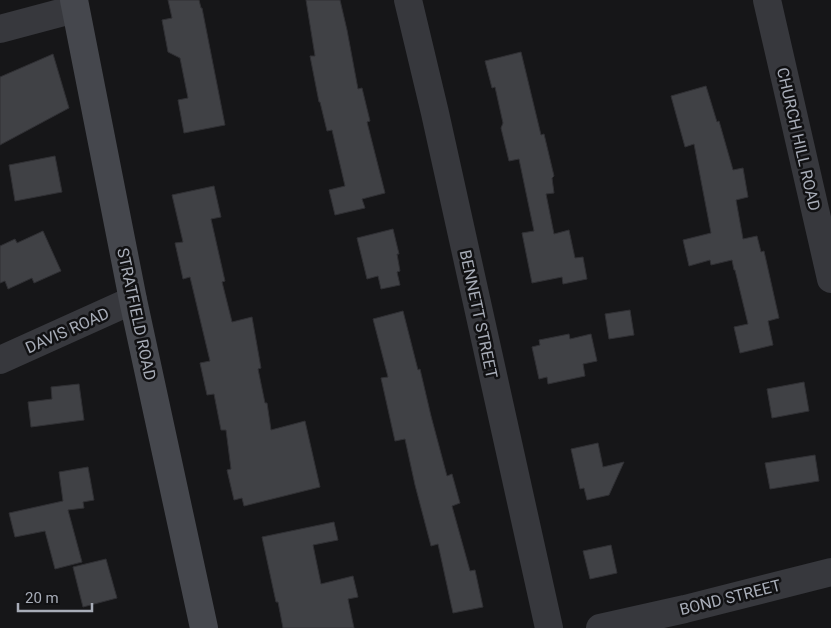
<svg xmlns="http://www.w3.org/2000/svg" width="831" height="628" viewBox="0 0 831 628" font-family="Roboto,sans-serif">
  <style>
    .building { fill: #404145; stroke: #303034 }
    .lines { fill: none; stroke-linecap: round; stroke-linejoin: round }
    .street { stroke: #37383d; stroke-width: 28 }
    .secondary { stroke: #45474d; stroke-width: 28 }
    .labels { text-anchor: middle; stroke-width: 5; stroke-linejoin: round; paint-order: stroke }
    .street-label { font-size: 16px; fill: #a8adb8; stroke: #111113 }
  </style>
  <rect width="100%" height="100%" fill="#161618"/>
  <path class="building" d="M 168,0 L 199,0 L 201,8 L 202,8 L 225,125 L 184,133 L 178,100 L 188,98 L 180,58 L 168,52 L 162,20 L 172,18 Z
    M 306,0 L 340,0 L 347,30 L 358,89 L 362,88 L 370,121 L 367,122 L 385,193 L 362,199 L 365,208 L 335,215 L 329,190 L 345,186 L 332,130 L 327,131 L 320,102 L 319,102 L 310,56 L 315,56 Z
    M 521,52 L 541,135 L 544,134 L 554,176 L 552,178 L 554,193 L 546,194 L 554,234 L 569,230 L 575,258 L 583,257 L 587,279 L 563,284 L 562,277 L 532,283 L 522,233 L 534,231 L 519,159 L 509,161 L 501,128 L 503,123 L 495,87 L 492,88 L 485,61 Z
    M 53,54 L 69,108 L 0,145 L 0,77 Z
    M 706,86 L 717,122 L 719,121 L 733,170 L 743,168 L 748,197 L 736,200 L 743,239 L 757,236 L 761,252 L 764,251 L 779,318 L 768,321 L 773,345 L 740,353 L 734,327 L 748,324 L 735,270 L 734,270 L 732,260 L 711,265 L 710,260 L 689,266 L 683,240 L 711,233 L 694,144 L 685,147 L 671,96 Z
    M 55,156 L 62,192 L 15,201 L 9,165 Z
    M 214,186 L 221,217 L 211,219 L 225,281 L 222,282 L 232,322 L 252,317 L 261,368 L 258,369 L 265,403 L 267,403 L 271,430 L 305,421 L 320,487 L 244,506 L 242,498 L 234,500 L 227,470 L 231,469 L 226,430 L 221,430 L 214,394 L 207,395 L 200,363 L 210,361 L 190,277 L 183,279 L 175,243 L 183,242 L 172,195 Z
    M 393,229 L 399,254 L 397,254 L 400,271 L 397,272 L 400,285 L 381,289 L 378,276 L 367,279 L 357,238 Z
    M 43,231 L 61,271 L 34,283 L 32,278 L 8,289 L 5,281 L 0,283 L 0,246 L 15,239 L 17,243 Z
    M 630,310 L 634,335 L 609,339 L 605,314 Z
    M 403,311 L 418,370 L 420,369 L 431,416 L 447,476 L 452,474 L 460,503 L 452,506 L 470,571 L 475,570 L 483,607 L 453,613 L 438,544 L 431,546 L 415,485 L 405,439 L 395,441 L 381,378 L 388,377 L 373,319 Z
    M 569,334 L 570,339 L 591,334 L 597,361 L 583,364 L 585,376 L 548,384 L 547,377 L 539,379 L 532,347 L 540,345 L 539,340 Z
    M 804,382 L 809,411 L 772,418 L 767,389 Z
    M 79,384 L 84,420 L 31,427 L 28,402 L 52,399 L 51,387 Z
    M 598,443 L 603,467 L 624,462 L 609,495 L 587,500 L 584,488 L 580,489 L 571,449 Z
    M 815,455 L 819,481 L 770,489 L 765,463 Z
    M 88,467 L 94,500 L 83,502 L 84,508 L 68,510 L 82,562 L 55,569 L 45,531 L 15,537 L 9,513 L 63,501 L 59,472 Z
    M 334,522 L 338,540 L 313,545 L 321,584 L 353,576 L 358,597 L 348,599 L 354,628 L 283,628 L 278,602 L 276,602 L 262,537 Z
    M 611,545 L 617,573 L 590,579 L 583,551 Z
    M 106,559 L 117,598 L 83,607 L 73,567 Z"/>
  <g class="lines">
    <path class="street" d="M 408,0 L 435,113 L 549,628
      M 767,0 L 831,279
      M 0,29 L 75,9
      M 0,360 L 133,300
      M 600,628 L 685,609 L 831,572"/>
    <path class="secondary" d="M 74,0 L 133,300 L 204,628"/>
  </g>
  <g class="labels">
    <g class="street-label">
      <text transform="translate(799 139) rotate(77)" y="6">CHURCH HILL ROAD</text>
      <text transform="translate(137 314) rotate(78)" y="6">STRATFIELD ROAD</text>
      <text transform="translate(479 314) rotate(78)" y="6">BENNETT STREET</text>
      <text transform="translate(67 330) rotate(-24)" y="6">DAVIS ROAD</text>
      <text transform="translate(730 597) rotate(-14)" y="6">BOND STREET</text>
    </g>
  </g>
  <path d="M18 603v8h74v-8" fill="none" stroke="#a8adb8" stroke-width="2.5"/>
  <text x="25" y="603" font-size="15" fill="#a8adb8" stroke="#111113" stroke-width="4" paint-order="stroke">20 m</text>
</svg>
